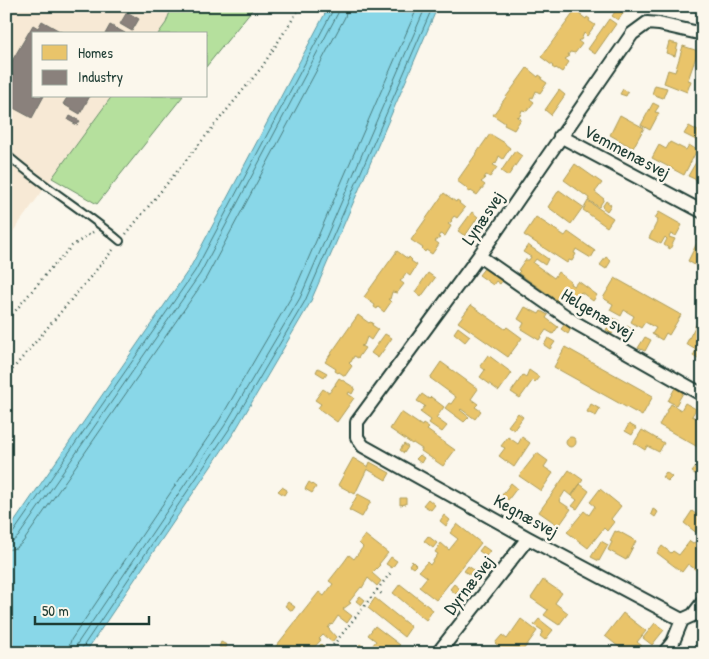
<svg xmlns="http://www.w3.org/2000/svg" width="709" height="659" viewBox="0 0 709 659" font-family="'Patrick Hand',sans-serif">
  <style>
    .built { fill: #f7e9d5 }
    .green { fill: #b5e09d; stroke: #6a8e68 }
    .water { fill: #89d7e8; stroke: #5f99a0 }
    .homes { fill: #e9c46a; stroke: #ac9c5a }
    .industry { fill: #8a817c; stroke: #6a6d66 }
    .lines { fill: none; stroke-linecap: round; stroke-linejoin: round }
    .shore { stroke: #497b7c; stroke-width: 1 }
    .service-casing { stroke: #1f3d34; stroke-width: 10 }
    .minor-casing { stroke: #1f3d34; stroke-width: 16 }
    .path { stroke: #1f3d34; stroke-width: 2.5; stroke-dasharray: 1 4; stroke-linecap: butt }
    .service { stroke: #fbf7ec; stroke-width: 6 }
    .minor { stroke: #fbf7ec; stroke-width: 12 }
    .labels { text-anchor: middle; stroke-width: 5; stroke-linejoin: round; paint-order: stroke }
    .street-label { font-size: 18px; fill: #1f3d34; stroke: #fbf7ec }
  </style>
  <rect width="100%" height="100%" fill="#fbf7ec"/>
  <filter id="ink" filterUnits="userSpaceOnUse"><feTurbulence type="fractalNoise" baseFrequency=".02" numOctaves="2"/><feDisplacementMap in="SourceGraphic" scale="10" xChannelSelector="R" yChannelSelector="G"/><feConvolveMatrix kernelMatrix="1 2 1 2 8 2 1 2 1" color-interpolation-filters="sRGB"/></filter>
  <g filter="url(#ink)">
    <path class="built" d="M 6,6 L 172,6 L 166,23 L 158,34 L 34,34 L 34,96 L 112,96 L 6,241 Z"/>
    <path class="green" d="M 172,6 L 255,6 L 206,67 L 206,34 L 158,34 L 166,23 Z
      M 112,96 L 183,96 L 97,204 L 52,178 Z"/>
    <path class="water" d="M 329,6 L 438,6 L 310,303 L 235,431 L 85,653 L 6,653 L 6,534 L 190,268 Z"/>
    <path class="homes" d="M 619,6 L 626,10 L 618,20 L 612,16 Z
      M 575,11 L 586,19 L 587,17 L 590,19 L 589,21 L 595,25 L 587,36 L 584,33 L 581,40 L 579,40 L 578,41 L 582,44 L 575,53 L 570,52 L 568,55 L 570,56 L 565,59 L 569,62 L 562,72 L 556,68 L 555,69 L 552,67 L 553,66 L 541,57 Z
      M 609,19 L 616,24 L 595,54 L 588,49 Z
      M 669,42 L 678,44 L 675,56 L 666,53 Z
      M 683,46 L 698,51 L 688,80 L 691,81 L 687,92 L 664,83 L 668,70 L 675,72 Z
      M 527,68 L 538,77 L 539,75 L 542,77 L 541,79 L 547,83 L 540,93 L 536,91 L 533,98 L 531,97 L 530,99 L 534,102 L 527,111 L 522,110 L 520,116 L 517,117 L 521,119 L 514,130 L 504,125 L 505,123 L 493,115 Z
      M 655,85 L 667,88 L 663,98 L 652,94 Z
      M 623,89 L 628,92 L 626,96 L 620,94 Z
      M 559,90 L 565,95 L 551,115 L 545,110 Z
      M 653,103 L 659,106 L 655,112 L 659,113 L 650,130 L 641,125 Z
      M 620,115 L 644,128 L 633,148 L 610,135 Z
      M 689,126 L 700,132 L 696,140 L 684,134 Z
      M 490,134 L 505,143 L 505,144 L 510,148 L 503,159 L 499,156 L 496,164 L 495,163 L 493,165 L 497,167 L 490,177 L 486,175 L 484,178 L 485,179 L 481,182 L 485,185 L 477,195 L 471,191 L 470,192 L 467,190 L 468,189 L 457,181 Z
      M 670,142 L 686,150 L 689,145 L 697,150 L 684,175 L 652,158 L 659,145 L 666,149 Z
      M 515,151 L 522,156 L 508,176 L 501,171 Z
      M 699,157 L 703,159 L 703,185 L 700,184 L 701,182 L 688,176 Z
      M 575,164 L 602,183 L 595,192 L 604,199 L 599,207 L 588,200 L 589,198 L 564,180 Z
      M 559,190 L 583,207 L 571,224 L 548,207 Z
      M 444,193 L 456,202 L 457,200 L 460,202 L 459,203 L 465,208 L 457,218 L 454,216 L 451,220 L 452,221 L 448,224 L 451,226 L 445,236 L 440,234 L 438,237 L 440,238 L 435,241 L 439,244 L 432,254 L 426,250 L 425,252 L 422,249 L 423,248 L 411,240 Z
      M 588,201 L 613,218 L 607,227 L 583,210 Z
      M 606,201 L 611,205 L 607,211 L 602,207 Z
      M 472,212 L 478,217 L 465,236 L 458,231 Z
      M 659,212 L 682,225 L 676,236 L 671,234 L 669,237 L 675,239 L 670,249 L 664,245 L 667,239 L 665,237 L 661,244 L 649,238 L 658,220 L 655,218 Z
      M 536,217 L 565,236 L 568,232 L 595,251 L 591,258 L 576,249 L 574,253 L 576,254 L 572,261 L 569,260 L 567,263 L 524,235 Z
      M 700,234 L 703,236 L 703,270 L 688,261 L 698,241 L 696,240 Z
      M 528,245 L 548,259 L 545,265 L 536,259 L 533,263 L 554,278 L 558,272 L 571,282 L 570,284 L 574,286 L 578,281 L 597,295 L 593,301 L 581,292 L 576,300 L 564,292 L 558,301 L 518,273 L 520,271 L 518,270 L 525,260 L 529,260 L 531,257 L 523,252 Z
      M 397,251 L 408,259 L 409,257 L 412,260 L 411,261 L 417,265 L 410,276 L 406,273 L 403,277 L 404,278 L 400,281 L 404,284 L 397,293 L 392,292 L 390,299 L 388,299 L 391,302 L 384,312 L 378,307 L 377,309 L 374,307 L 375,305 L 364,297 Z
      M 606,257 L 611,261 L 606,269 L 600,265 Z
      M 486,266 L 504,278 L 500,284 L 496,281 L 493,285 L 479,275 Z
      M 428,273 L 435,278 L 421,297 L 415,292 Z
      M 615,278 L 681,315 L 669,335 L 666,333 L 662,340 L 652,334 L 656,328 L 645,322 L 641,328 L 631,322 L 634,316 L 624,310 L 621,316 L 610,310 L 613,304 L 603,298 Z
      M 471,305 L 505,329 L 507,327 L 522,338 L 508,357 L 458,322 Z
      M 525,307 L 539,314 L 541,311 L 548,315 L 546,318 L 558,327 L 553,334 L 546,330 L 539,340 L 521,329 L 524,323 L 518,319 Z
      M 358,315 L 369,323 L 370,322 L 373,323 L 372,325 L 378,329 L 371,340 L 367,337 L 364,345 L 361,346 L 365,348 L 358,358 L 354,356 L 351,362 L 350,362 L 349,363 L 352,366 L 345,376 L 339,372 L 338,373 L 335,371 L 336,369 L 325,362 Z
      M 613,318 L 619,321 L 612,334 L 606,330 Z
      M 697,323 L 703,326 L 703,362 L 693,356 L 696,350 L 686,344 Z
      M 565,324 L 571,328 L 568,334 L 561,329 Z
      M 627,326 L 635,331 L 628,343 L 621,339 Z
      M 458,327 L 470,336 L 465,342 L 454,333 Z
      M 385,334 L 392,338 L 378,358 L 371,353 Z
      M 645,337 L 651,340 L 645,351 L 638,348 Z
      M 548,338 L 555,342 L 550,349 L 544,345 Z
      M 565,347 L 653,396 L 642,416 L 554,367 Z
      M 488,355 L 512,373 L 499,391 L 480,377 L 485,370 L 480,366 Z
      M 441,362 L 478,389 L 471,399 L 478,404 L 475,407 L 481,411 L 475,419 L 461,409 L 460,410 L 469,417 L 464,422 L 445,408 L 449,403 L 451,404 L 456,397 L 430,378 Z
      M 318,368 L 327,373 L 324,377 L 316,372 Z
      M 529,370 L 539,377 L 535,382 L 533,380 L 520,398 L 511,392 L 523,375 L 526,377 Z
      M 339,378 L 355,388 L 352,394 L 349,392 L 348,394 L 354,398 L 337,422 L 318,408 L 321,404 L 315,400 L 323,389 L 329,393 L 335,385 L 336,386 L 335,384 Z
      M 675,388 L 683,393 L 676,405 L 668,401 Z
      M 422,394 L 429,399 L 431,397 L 444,407 L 436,418 L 447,426 L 442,432 L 429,423 L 431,420 L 420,412 L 425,406 L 417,401 Z
      M 685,403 L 696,409 L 692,416 L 703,422 L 703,450 L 659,425 L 671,404 L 681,410 Z
      M 591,404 L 600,409 L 596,416 L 587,412 Z
      M 401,412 L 422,426 L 423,424 L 429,428 L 427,430 L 455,450 L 443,466 L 421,451 L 422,449 L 413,443 L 412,444 L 390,429 Z
      M 518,413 L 523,417 L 514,430 L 508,426 Z
      M 629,424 L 636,428 L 632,435 L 625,431 Z
      M 642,430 L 664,443 L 659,452 L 647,446 L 645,450 L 634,443 Z
      M 508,437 L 518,444 L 522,437 L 530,443 L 514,467 L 499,456 L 505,448 L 501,446 Z
      M566 442a5 5 0 1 1 10 0a5 5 0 1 1-10 0Z
      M 404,444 L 408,447 L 404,453 L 400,450 Z
      M 537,453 L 548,461 L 544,467 L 553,473 L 541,491 L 519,476 Z
      M 420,455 L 424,458 L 421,463 L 416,459 Z
      M 353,458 L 368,467 L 370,462 L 390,473 L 386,480 L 367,469 L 355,494 L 338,485 Z
      M 697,466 L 703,470 L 700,477 L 692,472 Z
      M 569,470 L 583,480 L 571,496 L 565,491 L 559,501 L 571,509 L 559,526 L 539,512 Z
      M 666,472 L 672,477 L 668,481 L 662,477 Z
      M 309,482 L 316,487 L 312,493 L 305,489 Z
      M 511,483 L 517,488 L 508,500 L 502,495 Z
      M 580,484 L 589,491 L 577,509 L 572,506 L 577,500 L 572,496 Z
      M 282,487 L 287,490 L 284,495 L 278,491 Z
      M 600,489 L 621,506 L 611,519 L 614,522 L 607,531 L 604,528 L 588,548 L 567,532 L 584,511 L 589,515 L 595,506 L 590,502 Z
      M 358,494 L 371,501 L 362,517 L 349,510 Z
      M 400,498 L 406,498 L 406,504 L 400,505 Z
      M 428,499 L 435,505 L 431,510 L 423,505 Z
      M 703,507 L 703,538 L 684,523 L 692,511 L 697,515 Z
      M 653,509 L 658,512 L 655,517 L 651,514 Z
      M 444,515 L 450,520 L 446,526 L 440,521 Z
      M 457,524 L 481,543 L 436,600 L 419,587 L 427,577 L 419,571 L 427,562 L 430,565 L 438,554 L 435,552 L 441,543 L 449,550 L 458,539 L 450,533 Z
      M 615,531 L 617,532 L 618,531 L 636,541 L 626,560 L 608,550 L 612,542 L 610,541 Z
      M 365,535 L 388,553 L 379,564 L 380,565 L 372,573 L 381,581 L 377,586 L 368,578 L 362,588 L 361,587 L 349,602 L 351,603 L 343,609 L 352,616 L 347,623 L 338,616 L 332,625 L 331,624 L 328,628 L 336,637 L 332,642 L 323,635 L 319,639 L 321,640 L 309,653 L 276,653 L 273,650 L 319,592 L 324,596 L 333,584 L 329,581 L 344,562 L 349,555 L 354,559 L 363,547 L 359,543 Z
      M 428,536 L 437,543 L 433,548 L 424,541 Z
      M 601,541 L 608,545 L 599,561 L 591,557 Z
      M 690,541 L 693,543 L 695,542 L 703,548 L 703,569 L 700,573 L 688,564 L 682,572 L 657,553 L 662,546 L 671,553 L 673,551 L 679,555 Z
      M 483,546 L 490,551 L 486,556 L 479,551 Z
      M 391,557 L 397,561 L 392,568 L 386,564 Z
      M 412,561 L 416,565 L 413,568 L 409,565 Z
      M 468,566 L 474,570 L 470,575 L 464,571 Z
      M 543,580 L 562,593 L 555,603 L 568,613 L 559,625 L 544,615 L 548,610 L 531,598 Z
      M 400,584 L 433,610 L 426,620 L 393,593 Z
      M 454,584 L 460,589 L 456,594 L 450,589 Z
      M 360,596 L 365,600 L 361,605 L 356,601 Z
      M 375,598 L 411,627 L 404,637 L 368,608 Z
      M 288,602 L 295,607 L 292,611 L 285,606 Z
      M 623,613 L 646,631 L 637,642 L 642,646 L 637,653 L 622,653 L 624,651 L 605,636 Z
      M 521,619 L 537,631 L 521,653 L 506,653 L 495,643 L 502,635 L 507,639 Z
      M 539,619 L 553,630 L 545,640 L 540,636 L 543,631 L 534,625 Z
      M 655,623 L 664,630 L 652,645 L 643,638 Z
      M 375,626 L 400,645 L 393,653 L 354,653 L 360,644 L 368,651 L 376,641 L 368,635 Z
      M 221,642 L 227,645 L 225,650 L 219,647 Z
      M 321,644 L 326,649 L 323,653 L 314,653 Z"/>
    <path class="industry" d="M 127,12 L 139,19 L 132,31 L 120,24 Z
      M 42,21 L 65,34 L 34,34 L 34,96 L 44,96 L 32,118 L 6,104 L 6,88 L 13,75 L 6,71 L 33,25 L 38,28 Z
      M 110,25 L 125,33 L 125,34 L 105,34 Z
      M 68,96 L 90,96 L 80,114 L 63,104 Z
      M 70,116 L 80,121 L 77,125 L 68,120 Z"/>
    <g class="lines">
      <path class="shore" d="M 6,536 L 13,533 L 195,271 L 333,10 L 333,6
        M 6,542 L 13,541 L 18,537 L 200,274 L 338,13 L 339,6
        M 6,550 L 16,548 L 23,542 L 206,278 L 345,17 L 347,6
        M 67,653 L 71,640 L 219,421 L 293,294 L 418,6
        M 75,653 L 77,644 L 225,425 L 300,298 L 426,6
        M 81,653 L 82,648 L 230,428 L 305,301 L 433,6"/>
      <g class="service-casing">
        <path id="service" d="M 6,154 C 42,186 84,210 120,241"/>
      </g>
      <g class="minor-casing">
        <path id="minor" d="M 560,136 L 703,212
          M 479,256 L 574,322 L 703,395
          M 682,620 L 528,538 L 363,446 L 357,437 L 357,422 L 479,256 L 632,34 L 647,23 L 659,24 L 703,34
          M 438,653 L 528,538
          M 664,653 L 673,642 L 682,620 L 693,615 L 703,602"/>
      </g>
      <path class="path" d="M 126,234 L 262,67 L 301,6
        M 6,322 L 51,268 L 72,246 L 93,232
        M 6,377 L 113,250
        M 377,590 L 392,571
        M 327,653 L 377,590 L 384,596"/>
      <use href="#service" class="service"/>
      <use href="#minor" class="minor"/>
    </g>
  </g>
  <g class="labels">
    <g class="street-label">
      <text transform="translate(627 152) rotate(28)" y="6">Vemmenæsvej</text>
      <text transform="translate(483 218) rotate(-56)" y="6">Lynæsvej</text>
      <text transform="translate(598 314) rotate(31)" y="6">Helgenæsvej</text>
      <text transform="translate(526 516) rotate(29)" y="6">Kegnæsvej</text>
      <text transform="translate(469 585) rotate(-52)" y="6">Dyrnæsvej</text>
    </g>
  </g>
  <rect width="709" height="659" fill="none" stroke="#fbf7ec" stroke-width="25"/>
  <rect x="12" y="12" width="684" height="634" fill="none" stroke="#1f3d34" stroke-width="2" filter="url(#ink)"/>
  <rect x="32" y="32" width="175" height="65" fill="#fbf7ec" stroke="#a3ada2"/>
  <rect x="42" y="45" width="25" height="15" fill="#e9c46a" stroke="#a3ada2"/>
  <text x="78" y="58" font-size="15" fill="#1f3d34">Homes</text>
  <rect x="42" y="70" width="25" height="15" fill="#8a817c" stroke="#a3ada2"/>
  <text x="78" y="82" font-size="15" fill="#1f3d34">Industry</text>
  <path d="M35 616v8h114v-8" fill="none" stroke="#1f3d34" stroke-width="2.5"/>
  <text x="42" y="616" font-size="15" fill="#1f3d34" stroke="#fbf7ec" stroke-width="4" paint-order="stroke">50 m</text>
</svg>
